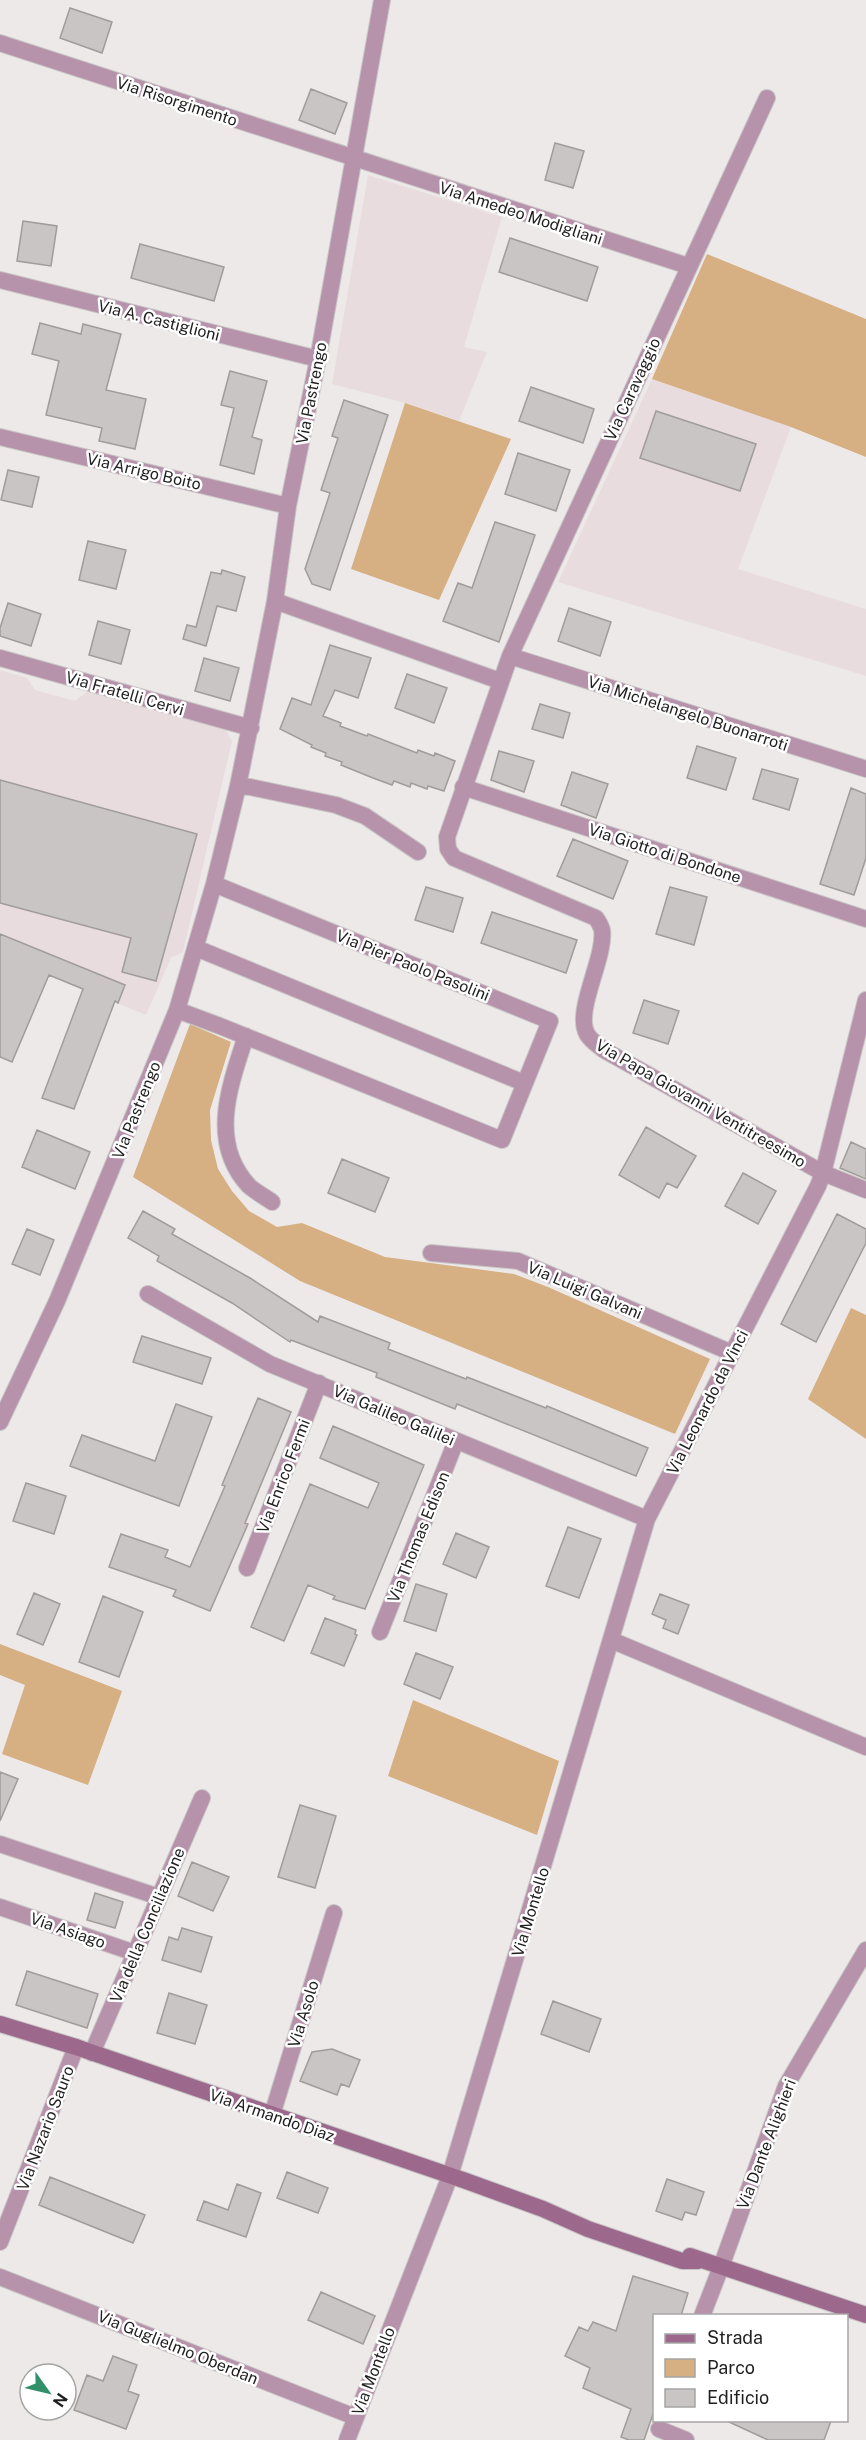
<svg xmlns="http://www.w3.org/2000/svg" width="866" height="2440" viewBox="0 0 866 2440" font-family="'Public Sans',sans-serif">
  <style>
    .built { fill: #e9dcde }
    .green { fill: #d6af83 }
    .building { fill: #c9c5c4; stroke: #a09c9a; stroke-width: 1.5 }
    .lines { fill: none; stroke-linecap: round; stroke-linejoin: round }
    .minor-casing { stroke: #c8c5c5; stroke-width: 18 }
    .tertiary-casing { stroke: #c8c5c5; stroke-width: 18 }
    .secondary-casing { stroke: #c8c5c5; stroke-width: 18 }
    .minor { stroke: #b793ab; stroke-width: 16 }
    .tertiary { stroke: #b793ab; stroke-width: 16 }
    .secondary { stroke: #9c698c; stroke-width: 16 }
    .labels { text-anchor: middle; stroke-width: 5; stroke-linejoin: round; paint-order: stroke }
    .street-label { font-size: 16px; fill: #201f1f; stroke: #fff }
  </style>
  <rect width="100%" height="100%" fill="#ede9e9"/>
  <path class="built" d="M 368,175 L 502,217 L 464,347 L 487,352 L 459,421 L 405,403 L 332,384 Z
    M 652,379 L 791,427 L 738,569 L 866,609 L 866,676 L 558,582 Z
    M 0,670 L 27,678 L 35,690 L 75,701 L 89,690 L 225,728 L 232,741 L 183,952 L 171,958 L 146,1015 L 0,955 Z"/>
  <path class="green" d="M 707,254 L 866,319 L 866,457 L 791,427 L 652,379 Z
    M 405,403 L 511,439 L 439,600 L 351,569 Z
    M 190,1024 L 231,1042 L 210,1110 L 211,1140 L 218,1169 L 232,1191 L 249,1211 L 277,1227 L 302,1223 L 385,1257 L 514,1274 L 548,1287 L 710,1359 L 675,1434 L 300,1281 L 133,1177 Z
    M 851,1308 L 866,1315 L 866,1439 L 808,1399 Z
    M 0,1644 L 122,1691 L 88,1785 L 2,1754 L 25,1685 L 0,1675 Z
    M 413,1700 L 559,1761 L 537,1835 L 388,1776 Z"/>
  <path class="building" d="M 70,8 L 112,22 L 102,53 L 60,38 Z
    M 311,89 L 347,103 L 335,134 L 299,120 Z
    M 555,143 L 584,151 L 573,188 L 545,180 Z
    M 23,221 L 57,226 L 51,266 L 17,261 Z
    M 510,238 L 598,267 L 587,301 L 499,272 Z
    M 140,244 L 224,267 L 214,301 L 131,278 Z
    M 40,323 L 81,334 L 83,324 L 121,334 L 106,390 L 146,399 L 135,449 L 99,441 L 102,428 L 46,415 L 59,361 L 32,354 Z
    M 230,371 L 267,381 L 252,437 L 262,440 L 254,474 L 220,465 L 234,408 L 221,405 Z
    M 531,387 L 594,409 L 583,443 L 519,421 Z
    M 344,400 L 388,415 L 330,590 L 312,584 L 305,569 L 330,493 L 321,490 L 338,438 L 332,436 Z
    M 656,411 L 756,444 L 740,491 L 640,458 Z
    M 518,453 L 570,470 L 556,511 L 505,494 Z
    M 8,470 L 39,477 L 32,507 L 1,500 Z
    M 495,522 L 535,535 L 499,642 L 443,621 L 458,583 L 472,588 Z
    M 88,541 L 126,550 L 116,589 L 79,580 Z
    M 222,570 L 245,577 L 236,611 L 217,606 L 206,646 L 183,639 L 187,625 L 196,627 L 211,572 L 221,574 Z
    M 8,603 L 41,614 L 31,646 L 0,636 L 0,628 Z
    M 569,608 L 611,622 L 600,656 L 558,641 Z
    M 98,621 L 130,630 L 121,664 L 89,655 Z
    M 330,645 L 371,658 L 358,698 L 335,690 L 323,716 L 341,723 L 340,726 L 367,736 L 368,734 L 417,753 L 418,750 L 434,756 L 435,753 L 455,761 L 444,791 L 428,786 L 427,789 L 411,783 L 410,787 L 394,781 L 392,785 L 373,778 L 341,765 L 342,762 L 325,756 L 326,753 L 311,747 L 312,745 L 280,729 L 292,698 L 311,705 Z
    M 204,658 L 239,668 L 230,701 L 195,691 Z
    M 407,674 L 447,688 L 434,723 L 395,708 Z
    M 540,704 L 570,713 L 563,738 L 532,729 Z
    M 697,746 L 736,758 L 726,790 L 687,778 Z
    M 499,751 L 534,761 L 524,792 L 491,780 Z
    M 762,769 L 798,779 L 789,810 L 753,799 Z
    M 572,772 L 608,784 L 596,818 L 561,805 Z
    M 0,780 L 197,834 L 156,981 L 122,972 L 131,938 L 0,903 Z
    M 851,788 L 866,794 L 866,858 L 854,895 L 820,884 Z
    M 573,839 L 628,861 L 613,899 L 557,876 Z
    M 426,887 L 463,898 L 453,932 L 415,920 Z
    M 670,887 L 707,897 L 694,945 L 656,934 Z
    M 492,912 L 577,940 L 566,973 L 481,943 Z
    M 0,934 L 125,985 L 118,1003 L 115,1001 L 74,1109 L 42,1098 L 83,989 L 49,975 L 12,1062 L 0,1057 Z
    M 644,1000 L 679,1011 L 668,1044 L 633,1033 Z
    M 646,1127 L 696,1156 L 677,1188 L 667,1183 L 659,1198 L 619,1175 Z
    M 37,1130 L 90,1152 L 75,1189 L 22,1167 Z
    M 851,1142 L 866,1149 L 866,1179 L 840,1168 Z
    M 342,1159 L 389,1178 L 375,1212 L 328,1193 Z
    M 743,1173 L 776,1191 L 758,1224 L 725,1206 Z
    M 143,1211 L 175,1229 L 172,1234 L 250,1278 L 318,1322 L 320,1316 L 390,1343 L 388,1349 L 466,1379 L 467,1377 L 546,1408 L 547,1406 L 648,1448 L 636,1476 L 457,1404 L 455,1409 L 376,1377 L 377,1373 L 291,1340 L 290,1342 L 232,1303 L 157,1261 L 159,1256 L 128,1238 Z
    M 837,1214 L 866,1229 L 866,1243 L 816,1342 L 781,1324 Z
    M 27,1229 L 54,1240 L 40,1275 L 12,1264 Z
    M 142,1336 L 211,1358 L 202,1384 L 133,1362 Z
    M 258,1398 L 291,1412 L 245,1523 L 248,1524 L 210,1611 L 173,1596 L 176,1590 L 109,1567 L 121,1534 L 168,1550 L 165,1557 L 190,1567 L 225,1486 L 222,1485 Z
    M 176,1404 L 212,1417 L 179,1506 L 70,1466 L 82,1435 L 155,1461 Z
    M 333,1426 L 424,1465 L 365,1609 L 333,1599 L 335,1596 L 308,1585 L 284,1641 L 251,1627 L 310,1484 L 368,1508 L 379,1483 L 320,1458 Z
    M 26,1483 L 66,1496 L 54,1534 L 13,1521 Z
    M 568,1527 L 601,1539 L 579,1598 L 546,1586 Z
    M 456,1533 L 489,1547 L 476,1578 L 443,1564 Z
    M 416,1584 L 447,1594 L 436,1631 L 404,1621 Z
    M 34,1593 L 60,1604 L 43,1645 L 17,1634 Z
    M 660,1594 L 689,1605 L 678,1634 L 663,1628 L 666,1620 L 652,1614 Z
    M 103,1596 L 143,1612 L 119,1677 L 79,1662 Z
    M 325,1618 L 356,1630 L 355,1634 L 357,1635 L 344,1666 L 311,1653 Z
    M 416,1653 L 453,1667 L 440,1699 L 404,1684 Z
    M 0,1772 L 18,1779 L 0,1821 Z
    M 300,1805 L 336,1816 L 315,1888 L 278,1877 Z
    M 192,1862 L 229,1877 L 213,1911 L 178,1896 Z
    M 95,1893 L 123,1902 L 115,1928 L 87,1920 Z
    M 182,1928 L 212,1937 L 201,1972 L 162,1960 L 169,1937 L 178,1940 Z
    M 27,1971 L 98,1994 L 87,2028 L 16,2005 Z
    M 169,1993 L 207,2005 L 195,2044 L 157,2033 Z
    M 553,2001 L 601,2019 L 589,2052 L 541,2034 Z
    M 332,2049 L 360,2060 L 349,2087 L 341,2084 L 337,2095 L 300,2081 L 312,2052 Z
    M 287,2172 L 328,2188 L 318,2213 L 277,2198 Z
    M 50,2177 L 145,2215 L 133,2243 L 39,2205 Z
    M 667,2179 L 704,2192 L 696,2215 L 685,2212 L 682,2220 L 656,2211 Z
    M 237,2184 L 261,2193 L 246,2237 L 197,2220 L 204,2201 L 228,2210 Z
    M 633,2276 L 688,2293 L 681,2316 L 654,2316 L 654,2411 L 644,2440 L 629,2440 L 621,2437 L 631,2409 L 583,2388 L 590,2368 L 565,2356 L 579,2327 L 588,2331 L 593,2322 L 616,2331 Z
    M 321,2292 L 375,2316 L 363,2344 L 308,2320 Z
    M 113,2356 L 137,2365 L 128,2391 L 139,2395 L 126,2429 L 74,2410 L 87,2375 L 103,2381 Z
    M 727,2421 L 831,2421 L 824,2440 L 768,2440 Z"/>
  <g class="lines">
    <g class="minor-casing">
      <path id="minor" d="M 0,43 L 688,266
        M 767,98 L 510,656 L 447,837 L 448,849 L 454,858 L 596,918 C 598,921 601,926 602,930 C 606,957 574,1011 587,1034 C 591,1041 598,1045 604,1050 L 823,1173 L 866,1190
        M 0,280 L 318,359
        M 0,437 L 288,506
        M 275,601 L 500,681
        M 510,656 L 866,769
        M 0,658 L 251,728
        M 238,786 L 250,787 L 336,805 L 365,816 L 418,852
        M 463,787 L 866,919
        M 196,948 L 524,1083
        M 177,1010 L 220,1026 L 502,1140 L 550,1021 L 214,884
        M 246,1036 C 230,1085 208,1142 249,1186 C 256,1192 265,1197 272,1202
        M 431,1253 L 518,1261 L 732,1353
        M 148,1294 L 270,1364 L 647,1519
        M 0,1422 L 57,1301 L 177,1010 L 214,884 L 238,786 L 275,601 L 288,506 L 318,359 L 382,0
        M 247,1568 L 319,1383
        M 380,1632 L 456,1441
        M 611,1640 L 866,1747
        M 0,1844 L 159,1897
        M 0,1907 L 135,1953
        M 92,2053 L 202,1798
        M 272,2115 L 334,1913
        M 0,2242 L 76,2047
        M 0,2277 L 355,2417
        M 702,2316 L 721,2267
        M 659,2429 L 686,2440
        M 347,2440 L 450,2176 L 647,1519 L 818,1186 L 823,1173 L 866,1000"/>
    </g>
    <g class="tertiary-casing">
      <path id="tertiary" d="M 721,2267 L 786,2086 L 866,1950"/>
    </g>
    <g class="secondary-casing">
      <path id="secondary" d="M 0,2024 L 76,2047 L 466,2181 L 543,2209 L 588,2229 L 682,2261 L 698,2261
        M 690,2256 L 866,2315"/>
    </g>
    <use href="#minor" class="minor"/>
    <use href="#tertiary" class="tertiary"/>
    <use href="#secondary" class="secondary"/>
  </g>
  <g class="labels">
    <g class="street-label">
      <text transform="translate(177 101) rotate(18)" y="6">Via Risorgimento</text>
      <text transform="translate(521 213) rotate(18)" y="6">Via Amedeo Modigliani</text>
      <text transform="translate(159 320) rotate(14)" y="6">Via A. Castiglioni</text>
      <text transform="translate(632 389) rotate(-65)" y="6">Via Caravaggio</text>
      <text transform="translate(311 393) rotate(-79)" y="6">Via Pastrengo</text>
      <text transform="translate(144 471) rotate(13)" y="6">Via Arrigo Boito</text>
      <text transform="translate(125 693) rotate(16)" y="6">Via Fratelli Cervi</text>
      <text transform="translate(688 713) rotate(18)" y="6">Via Michelangelo Buonarroti</text>
      <text transform="translate(665 853) rotate(18)" y="6">Via Giotto di Bondone</text>
      <text transform="translate(413 965) rotate(22)" y="6">Via Pier Paolo Pasolini</text>
      <text transform="translate(701 1103) rotate(30)" y="6">Via Papa Giovanni Ventitreesimo</text>
      <text transform="translate(136 1110) rotate(-68)" y="6">Via Pastrengo</text>
      <text transform="translate(585 1290) rotate(23)" y="6">Via Luigi Galvani</text>
      <text transform="translate(707 1402) rotate(-63)" y="6">Via Leonardo da Vinci</text>
      <text transform="translate(394 1415) rotate(23)" y="6">Via Galileo Galilei</text>
      <text transform="translate(283 1476) rotate(-69)" y="6">Via Enrico Fermi</text>
      <text transform="translate(418 1537) rotate(-68)" y="6">Via Thomas Edison</text>
      <text transform="translate(530 1912) rotate(-73)" y="6">Via Montello</text>
      <text transform="translate(147 1925) rotate(-67)" y="6">Via della Conciliazione</text>
      <text transform="translate(68 1930) rotate(19)" y="6">Via Asiago</text>
      <text transform="translate(303 2014) rotate(-73)" y="6">Via Asolo</text>
      <text transform="translate(272 2115) rotate(19)" y="6">Via Armando Diaz</text>
      <text transform="translate(45 2128) rotate(-69)" y="6">Via Nazario Sauro</text>
      <text transform="translate(766 2144) rotate(-69)" y="6">Via Dante Alighieri</text>
      <text transform="translate(178 2347) rotate(22)" y="6">Via Guglielmo Oberdan</text>
      <text transform="translate(373 2371) rotate(-69)" y="6">Via Montello</text>
    </g>
  </g>
  <rect x="653" y="2314" width="195" height="108" fill="#ffffff" stroke="#a6a5a5" stroke-width="1.5"/>
  <rect x="665" y="2334" width="30" height="9" fill="#9c698c" stroke="#a6a5a5" stroke-width="1.5"/>
  <text x="707" y="2344" font-size="18" fill="#201f1f">Strada</text>
  <rect x="665" y="2359" width="30" height="18" fill="#d6af83" stroke="#a6a5a5" stroke-width="1.5"/>
  <text x="707" y="2374" font-size="18" fill="#201f1f">Parco</text>
  <rect x="665" y="2389" width="30" height="18" fill="#c9c5c4" stroke="#a6a5a5" stroke-width="1.5"/>
  <text x="707" y="2404" font-size="18" fill="#201f1f">Edificio</text>
  <g transform="translate(48 2392) rotate(124)"><circle r="28" fill="#ffffff" stroke="#a6a5a5" stroke-width="1.5"/>
  <path d="M0-4.5L10 22L0 15L-10 22Z" fill="#319068"/>
  <text y="-9" font-size="16" font-weight="bold" text-anchor="middle" fill="#201f1f">N</text>
  </g>
</svg>
